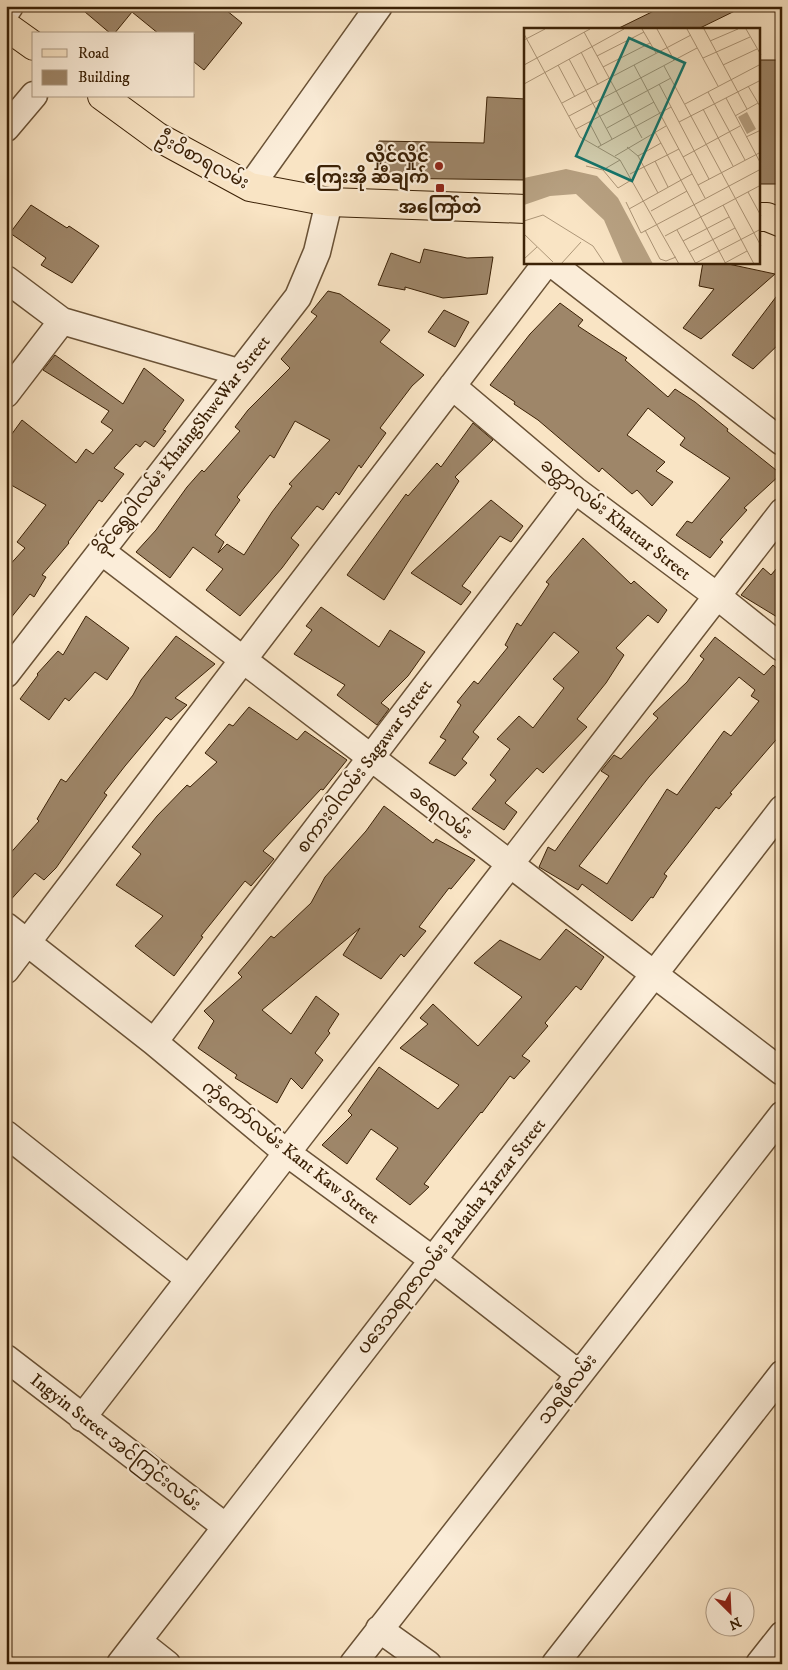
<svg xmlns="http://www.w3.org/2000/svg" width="788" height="1670" viewBox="0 0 788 1670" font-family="'IM FELL DW Pica','Noto Sans Myanmar',serif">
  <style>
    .building { fill: #9e8669; stroke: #3b2106; fill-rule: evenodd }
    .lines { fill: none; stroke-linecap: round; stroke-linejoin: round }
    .minor-casing { stroke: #6a5236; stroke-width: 29 }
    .major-casing { stroke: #3b2106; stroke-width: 30 }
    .minor { stroke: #fbedd9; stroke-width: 26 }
    .major { stroke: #f9e4c4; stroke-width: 28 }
    .poi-dot { fill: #8f2418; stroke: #fbedd9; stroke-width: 2 }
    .labels { text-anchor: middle; stroke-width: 4.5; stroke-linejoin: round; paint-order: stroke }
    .poi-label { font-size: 18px; font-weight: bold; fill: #3b2106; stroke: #fbedd9; text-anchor: end }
    .street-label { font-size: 18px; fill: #3b2106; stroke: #fbedd9 }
    .inset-road { fill: none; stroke: #ad9678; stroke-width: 1 }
    .view { fill: #0f766e; fill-opacity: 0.15; stroke: #0f766e; stroke-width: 2.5 }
    .inset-edge { fill: none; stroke: #3b2106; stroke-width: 2.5 }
  </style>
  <rect width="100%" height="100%" fill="#f9e4c4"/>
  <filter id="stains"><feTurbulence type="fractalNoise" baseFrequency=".004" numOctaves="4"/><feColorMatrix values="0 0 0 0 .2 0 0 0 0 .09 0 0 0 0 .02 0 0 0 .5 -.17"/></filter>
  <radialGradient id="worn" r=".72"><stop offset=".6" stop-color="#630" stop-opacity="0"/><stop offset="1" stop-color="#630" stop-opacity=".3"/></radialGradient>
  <path class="building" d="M 78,6 L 221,6 L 242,23 L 204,70 L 194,62 L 194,34 L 159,34 L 132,12 L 114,34 L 111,34 Z
    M 664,6 L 745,6 L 698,29 L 617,29 Z
    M 759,60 L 782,60 L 782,184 L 759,184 Z
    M 487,97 L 526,99 L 526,180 L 378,178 L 379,141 L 484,143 Z
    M 31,205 L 67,228 L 69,226 L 99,246 L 72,283 L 41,265 L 46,258 L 10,233 Z
    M 424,249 L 467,258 L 493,257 L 487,294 L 443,298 L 405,287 L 405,290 L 378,285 L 391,253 L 420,263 Z
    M 703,262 L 719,262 L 775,274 L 701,339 L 683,328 L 714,289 L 699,286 Z
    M 782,289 L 782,341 L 753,369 L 732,355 Z
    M 328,291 L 340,294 L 390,330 L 380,342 L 424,375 L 412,386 L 380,428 L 386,433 L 361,468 L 359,465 L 339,495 L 336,492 L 323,510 L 317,506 L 291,538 L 299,545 L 282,568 L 240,616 L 206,590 L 223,569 L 193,547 L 170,578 L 136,552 L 156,530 L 187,487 L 202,470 L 204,472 L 240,431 L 235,427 L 248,410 L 290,368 L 281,359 L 317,316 L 311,312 ZM 295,421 L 330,440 L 289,484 L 292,486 L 272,512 L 244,555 L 227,544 L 218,553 L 224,542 L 215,535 L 240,500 L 237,497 L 270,455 L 274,458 Z
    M 560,303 L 583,320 L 578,326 L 627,358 L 625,360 L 668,397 L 675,389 L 695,402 L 728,429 L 727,431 L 781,474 L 744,508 L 747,510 L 720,540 L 723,542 L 710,558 L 676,535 L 687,521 L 692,523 L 730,478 L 680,445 L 685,438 L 648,408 L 627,435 L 665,462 L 656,471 L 673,482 L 652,506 L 637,490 L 632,494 L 602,468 L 599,472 L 538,420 L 514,404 L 515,402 L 490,385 L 530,334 Z
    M 444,310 L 469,322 L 455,347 L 428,332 Z
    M 55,355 L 123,404 L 144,368 L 184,400 L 163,430 L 166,431 L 154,447 L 145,441 L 140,447 L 136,444 L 114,468 L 124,474 L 102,502 L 99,500 L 68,542 L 69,543 L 42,575 L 46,577 L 34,597 L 30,594 L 6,624 L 6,569 L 25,548 L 17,542 L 46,505 L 6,482 L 6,442 L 22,420 L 76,463 L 86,449 L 93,454 L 113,430 L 101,422 L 109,411 L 43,370 Z
    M 473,423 L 493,440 L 455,477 L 459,481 L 384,600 L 347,575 L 406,494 L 408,496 L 437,463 L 441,467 Z
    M 491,500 L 523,526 L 511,542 L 500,536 L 462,586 L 471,592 L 461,605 L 411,573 Z
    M 583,538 L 631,584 L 634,581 L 667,610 L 658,623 L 648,615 L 616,648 L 624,655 L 606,683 L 577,719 L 587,727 L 543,773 L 537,768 L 505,803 L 517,812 L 504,830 L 472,809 L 496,780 L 490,775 L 510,749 L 497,739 L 519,716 L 533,728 L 564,688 L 553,679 L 579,652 L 554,632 L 473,732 L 479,737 L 462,759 L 467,763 L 455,776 L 429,763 L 446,740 L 440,737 L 461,705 L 457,702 L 474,681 L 478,684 L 508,647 L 505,645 L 517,623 L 521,626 L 549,584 L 546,582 Z
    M 782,562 L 782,620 L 741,595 L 763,568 L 771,575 Z
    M 321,607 L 379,647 L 390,630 L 425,652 L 408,676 L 381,703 L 389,709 L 377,725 L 337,695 L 345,685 L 294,654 L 312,630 L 306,626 Z
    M 86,616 L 129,648 L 107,680 L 95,672 L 69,701 L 65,698 L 49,720 L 20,699 L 38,675 L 37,674 L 58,651 L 63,655 Z
    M 176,636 L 215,664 L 175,698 L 187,705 L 171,720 L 166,717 L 125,766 L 104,793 L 107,795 L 56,868 L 44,880 L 35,873 L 6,905 L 6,858 L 39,821 L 37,819 L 61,779 L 66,782 L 133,695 L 141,680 Z
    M 715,637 L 764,675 L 773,665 L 782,673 L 782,733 L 730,793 L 732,794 L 719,809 L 716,807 L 664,874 L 667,876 L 653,898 L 651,897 L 632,921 L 582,884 L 578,890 L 539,867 L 548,847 L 555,851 L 609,776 L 601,771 L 614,755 L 621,759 L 658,718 L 653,714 L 687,682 L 704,659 L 700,656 ZM 739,677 L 755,690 L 751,696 L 759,701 L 731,736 L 724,731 L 677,795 L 667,789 L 607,884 L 579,866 L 649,777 Z
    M 249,707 L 297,740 L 305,731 L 347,760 L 323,790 L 321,789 L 263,851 L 274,859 L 251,886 L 245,881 L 201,936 L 203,937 L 174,976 L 135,946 L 163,916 L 116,885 L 141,854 L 132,847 L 157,816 L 187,785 L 190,787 L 217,762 L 205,753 L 229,724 L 233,726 Z
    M 384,806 L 433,843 L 436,839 L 475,860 L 451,889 L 449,888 L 419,927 L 426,931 L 404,957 L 401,954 L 381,979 L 343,955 L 360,928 L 262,1010 L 291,1034 L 316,996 L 339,1014 L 328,1031 L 330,1033 L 315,1053 L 323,1060 L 302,1089 L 291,1078 L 277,1103 L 235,1078 L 237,1075 L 198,1048 L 214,1021 L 204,1011 L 242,977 L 238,973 L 271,936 L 274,938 L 311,903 L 325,877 L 366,831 Z
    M 566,929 L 604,957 L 581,990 L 576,986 L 545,1023 L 548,1026 L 522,1056 L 530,1061 L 514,1079 L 510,1076 L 482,1113 L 481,1112 L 424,1184 L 429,1187 L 410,1205 L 376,1179 L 398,1148 L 371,1129 L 347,1164 L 322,1145 L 352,1115 L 348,1111 L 379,1067 L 438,1109 L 459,1085 L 400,1048 L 428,1024 L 420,1018 L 433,1004 L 478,1046 L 522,997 L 474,963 L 500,940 L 540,960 Z"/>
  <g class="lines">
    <g class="minor-casing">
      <path id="minor" d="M 6,12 L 10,6
        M 6,128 L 34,95
        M 250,187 L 379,6
        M 550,262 L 782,442
        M 6,279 L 62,321 L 238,372
        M 452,386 L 575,490 L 717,596 L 782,648
        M 6,394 L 62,321
        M 101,551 L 782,1072
        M 6,674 L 298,297 L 317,252 L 329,202
        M 6,926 L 154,1042 L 287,1153 L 433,1260 L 579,1374
        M 6,970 L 547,262
        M 154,1042 L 575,490
        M 6,1134 L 189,1279
        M 6,1358 L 226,1527
        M 82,1418 L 782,512
        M 379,1629 L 428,1664
        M 138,1641 L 167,1664
        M 120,1664 L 782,809
        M 353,1664 L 782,1115
        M 555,1664 L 782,1374
        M 759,1664 L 782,1635"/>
    </g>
    <g class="major-casing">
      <path id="major" d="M 6,26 L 34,46
        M 102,96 L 158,137 L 250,187 L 329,202 L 526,209
        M 759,217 L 767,217 L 782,223"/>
    </g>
    <use href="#minor" class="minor"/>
    <use href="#major" class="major"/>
  </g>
  <g class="poi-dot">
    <circle cx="439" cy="166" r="5"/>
    <rect x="435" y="183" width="10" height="10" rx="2.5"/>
  </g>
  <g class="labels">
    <g class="poi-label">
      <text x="429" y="162">လှိုင်လှိုင်<tspan x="429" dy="21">ကြေးအို ဆီချက်</tspan></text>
      <text x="440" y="213" text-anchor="middle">အကြော်တဲ</text>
    </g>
    <g class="street-label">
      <text transform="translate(203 160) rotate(28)" y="6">ဦးဝိစာရလမ်း</text>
      <text transform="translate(182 445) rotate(-52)" y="6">ခိုင်ရွှေဝါလမ်း KhaingShweWar Street</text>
      <text transform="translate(616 519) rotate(38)" y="6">ခတ္တာလမ်း Khattar Street</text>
      <text transform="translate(364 766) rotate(-53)" y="6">စကားဝါလမ်း Sagawar Street</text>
      <text transform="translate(441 812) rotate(38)" y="6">ခရေလမ်း</text>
      <text transform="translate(291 1152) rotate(38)" y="6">ကံ့ကော်လမ်း Kant Kaw Street</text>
      <text transform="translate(451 1236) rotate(-52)" y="6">ပဒေသရာဇာလမ်း Padatha Yarzar Street</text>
      <text transform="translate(567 1389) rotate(-52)" y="6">သရဖီလမ်း</text>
      <text transform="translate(116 1442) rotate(38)" y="6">Ingyin Street အင်ကြင်းလမ်း</text>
    </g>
  </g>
  <g transform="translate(524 28)">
    <rect width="236" height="236" fill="#f9e4c4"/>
    <path d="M 223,84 L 232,101 L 223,106 L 214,89 ZM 42,141 L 73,148 L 94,170 L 129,236 L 99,236 L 80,192 L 52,166 L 26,168 L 0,177 L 0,150 Z" fill="#b8a283"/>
    <path class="inset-road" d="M 118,1 L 132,25M 133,1 L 150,32M 163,1 L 194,58M 180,1 L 223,81M 222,1 L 237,27M 60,4 L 118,110M 0,6 L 56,109 L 96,132 L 155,236M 0,12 L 21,1M 186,13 L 214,1M 57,24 L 74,57M 73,28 L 120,4M 179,30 L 226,9M 45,31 L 88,111M 0,37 L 66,1M 34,37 L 51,69M 110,37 L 181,170M 199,37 L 233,21M 140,38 L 237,218M 79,39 L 126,15M 0,56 L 100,1M 135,56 L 185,151M 224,58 L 237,80M 184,64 L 221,132M 202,70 L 237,136M 38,75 L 167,7M 161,76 L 237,36M 179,81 L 209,138M 45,88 L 173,20M 211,88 L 234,75M 65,94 L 77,117M 155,94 L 237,52M 83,100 L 130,74M 52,101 L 147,50M 131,104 L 202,236M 222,109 L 237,102M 74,119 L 147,79M 103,119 L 114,128 L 134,165M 91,128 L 142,98M 114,128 L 137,115M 159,129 L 216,98M 96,132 L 79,142 L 94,160 L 109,151M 131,133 L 144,159M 62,138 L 79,142M 106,146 L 155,121M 174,157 L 237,124M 224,164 L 237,188M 102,174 L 117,205 L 237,141M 199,177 L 230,236M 105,181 L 168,146M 127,183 L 163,163M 0,193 L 19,187 L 69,218 L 81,236M 121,202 L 136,231 L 142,233 L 152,229M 153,202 L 172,236M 0,206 L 29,234M 141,208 L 237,157M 159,213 L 205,189M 165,224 L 211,200M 0,231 L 13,219M 37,236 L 57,214M 170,236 L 237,201M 199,236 L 223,223"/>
    <path class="view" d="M 105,10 L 161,35 L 108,153 L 52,128 Z"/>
    <rect width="236" height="236" class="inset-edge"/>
  </g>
  <rect width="788" height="1670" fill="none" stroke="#f9e4c4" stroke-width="25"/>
  <rect x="8" y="8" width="773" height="1655" fill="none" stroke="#3b2106" stroke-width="2.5"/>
  <rect x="12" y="12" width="763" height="1645" fill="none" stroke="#3b2106"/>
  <rect x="32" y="32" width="162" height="65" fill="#fbedd9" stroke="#ae9b85"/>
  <rect x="42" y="49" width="25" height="8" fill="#f9e4c4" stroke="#ae9b85"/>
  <text x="78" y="58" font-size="15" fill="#3b2106">Road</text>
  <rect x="42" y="70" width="25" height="15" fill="#9e8669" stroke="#ae9b85"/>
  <text x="78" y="82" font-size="15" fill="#3b2106">Building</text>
  <g transform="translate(730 1612) rotate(156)"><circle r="24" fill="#fbedd9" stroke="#ae9b85"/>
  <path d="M0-4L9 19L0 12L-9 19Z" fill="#8f2418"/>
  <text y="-8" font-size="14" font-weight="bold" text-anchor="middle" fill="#3b2106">N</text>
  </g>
  <rect width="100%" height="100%" filter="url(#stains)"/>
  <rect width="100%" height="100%" fill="url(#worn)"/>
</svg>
